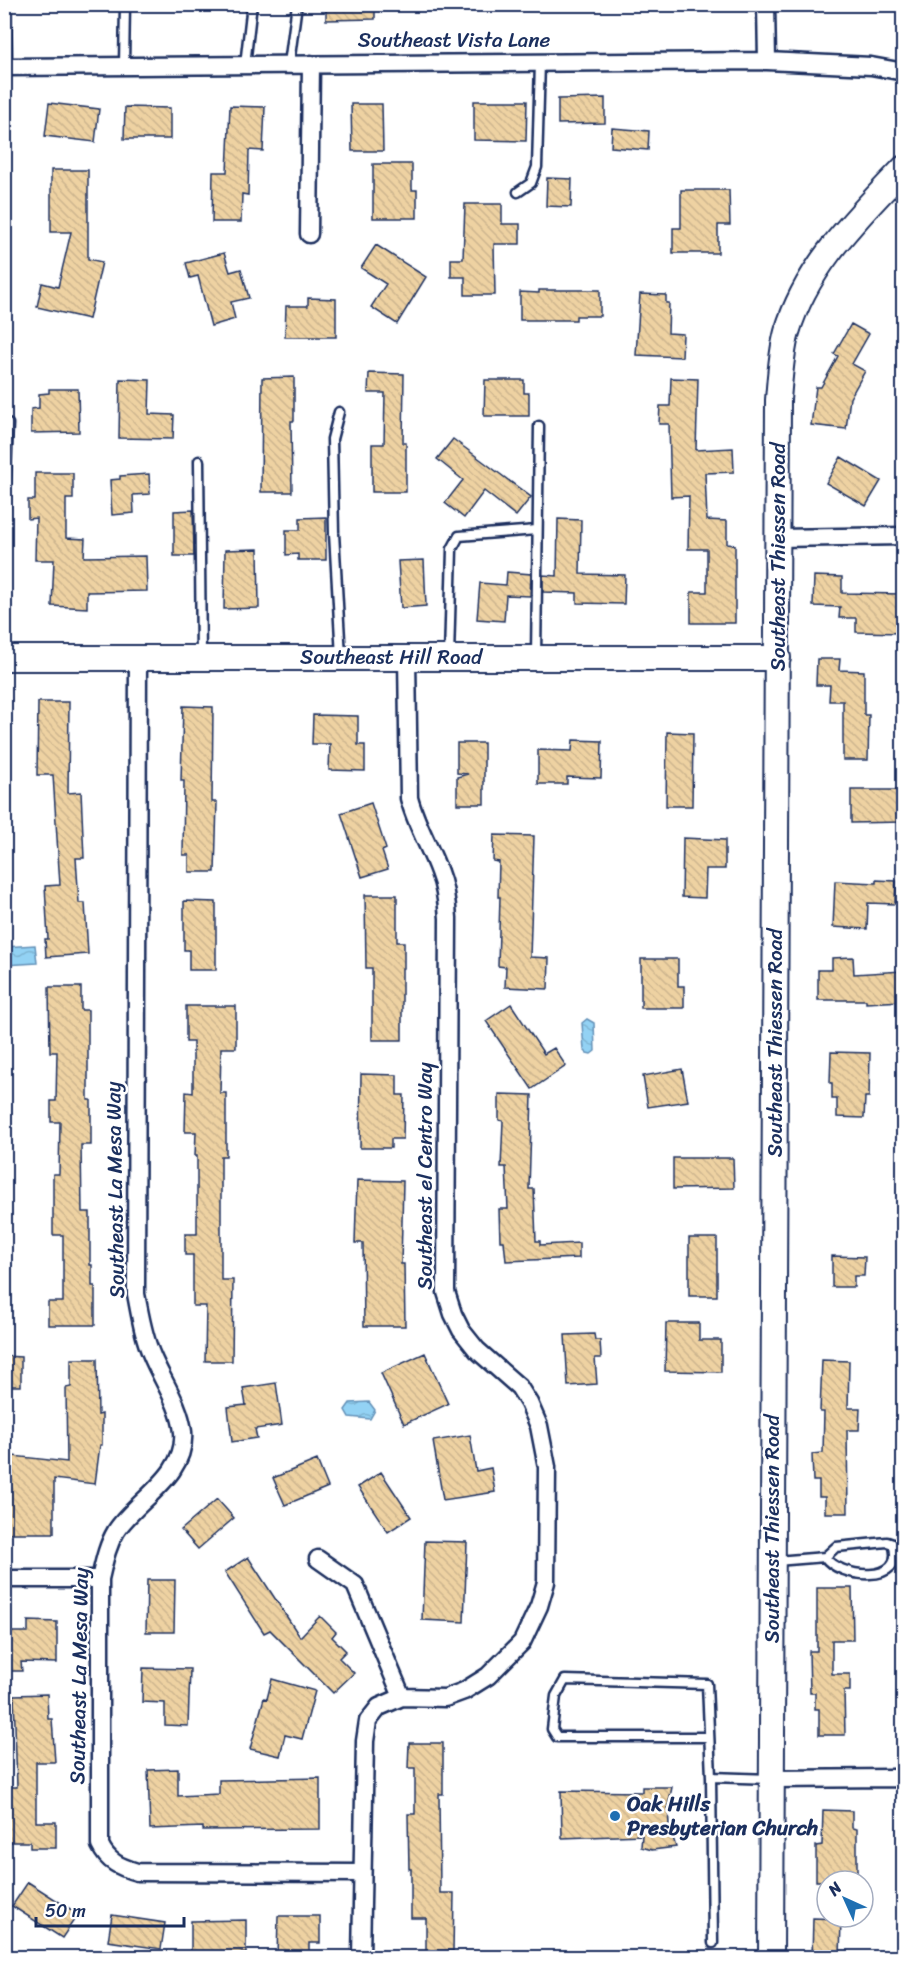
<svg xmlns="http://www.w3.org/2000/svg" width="908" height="1962" viewBox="0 0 908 1962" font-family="Sriracha,sans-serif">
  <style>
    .water { fill: url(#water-waves); stroke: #6391b8; stroke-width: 1.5 }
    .building { fill: url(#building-back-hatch); stroke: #1b2f5e; stroke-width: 1.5 }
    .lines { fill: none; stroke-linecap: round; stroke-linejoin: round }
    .lane-casing { stroke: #1b2f5e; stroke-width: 13 }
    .street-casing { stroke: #1b2f5e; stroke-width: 21 }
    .secondary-casing { stroke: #1b2f5e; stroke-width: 28 }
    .lane { stroke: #fff; stroke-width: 8 }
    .street { stroke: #fff; stroke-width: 16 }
    .secondary { stroke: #fff; stroke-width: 24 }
    .poi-dot { fill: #1f6fb2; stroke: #fff; stroke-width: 2 }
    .labels { text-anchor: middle; stroke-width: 5; stroke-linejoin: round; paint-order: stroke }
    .street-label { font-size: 21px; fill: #1b2f5e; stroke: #fff }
    .poi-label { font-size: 21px; font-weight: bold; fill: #1b2f5e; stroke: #fff; text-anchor: start }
  </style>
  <defs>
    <pattern id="water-waves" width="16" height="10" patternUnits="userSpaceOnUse" patternTransform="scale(1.5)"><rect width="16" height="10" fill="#93d2f4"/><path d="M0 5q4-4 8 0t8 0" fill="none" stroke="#7eb5d4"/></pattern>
    <pattern id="building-back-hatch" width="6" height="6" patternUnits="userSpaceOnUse" patternTransform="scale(1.5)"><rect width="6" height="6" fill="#eed2a2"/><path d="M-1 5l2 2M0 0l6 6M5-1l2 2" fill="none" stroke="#ccb58e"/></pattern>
  </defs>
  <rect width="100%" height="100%" fill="#fff"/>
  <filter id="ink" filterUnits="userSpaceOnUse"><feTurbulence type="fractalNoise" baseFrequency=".0167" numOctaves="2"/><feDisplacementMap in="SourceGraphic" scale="12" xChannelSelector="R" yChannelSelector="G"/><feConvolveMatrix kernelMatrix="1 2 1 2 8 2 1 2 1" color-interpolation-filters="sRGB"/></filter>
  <g filter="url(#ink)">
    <path class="water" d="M 35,945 L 37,963 L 5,965 L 5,947 Z
      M 587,1019 L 594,1023 L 595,1051 L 591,1054 L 587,1053 L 584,1050 L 582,1023 Z
      M 369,1402 L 375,1410 L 370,1419 L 349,1417 L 345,1410 L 350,1403 Z"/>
    <path class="building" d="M 326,4 L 375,4 L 375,19 L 326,20 Z
      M 605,98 L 605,123 L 558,124 L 558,99 Z
      M 474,101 L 527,101 L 526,141 L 474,140 Z
      M 49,103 L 99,109 L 95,142 L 45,136 Z
      M 351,104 L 382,104 L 383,151 L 352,151 Z
      M 230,106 L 265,107 L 263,151 L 249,150 L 248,195 L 242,194 L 241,222 L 212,222 L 213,172 L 227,172 Z
      M 125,107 L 170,108 L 170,139 L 124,139 Z
      M 612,128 L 649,131 L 648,150 L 611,147 Z
      M 373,164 L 412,164 L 412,190 L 417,190 L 417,218 L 373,218 Z
      M 51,170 L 88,170 L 88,259 L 102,262 L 89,319 L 37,307 L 42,283 L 58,287 L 71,232 L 51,232 Z
      M 547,178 L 572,179 L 571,207 L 546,206 Z
      M 681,190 L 729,190 L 730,225 L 718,225 L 718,253 L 673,253 L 673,228 L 681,228 Z
      M 465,204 L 502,204 L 502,224 L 520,224 L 520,244 L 494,244 L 495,295 L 465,295 L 465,277 L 451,277 L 451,259 L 463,259 Z
      M 376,245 L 426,277 L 397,324 L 371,307 L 386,284 L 361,268 Z
      M 224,253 L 230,272 L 241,269 L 249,298 L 231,302 L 235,319 L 211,326 L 198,276 L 190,278 L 186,263 Z
      M 539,290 L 600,290 L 600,316 L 576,316 L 576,320 L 520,320 L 520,292 L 539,293 Z
      M 640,294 L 666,295 L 666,303 L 669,303 L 668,333 L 683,334 L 682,357 L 636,355 Z
      M 308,298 L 336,299 L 336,337 L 285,337 L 286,306 L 308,306 Z
      M 851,324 L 869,334 L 852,364 L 865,371 L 850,398 L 846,429 L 811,425 L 816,387 L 821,387 L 838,356 L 834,354 Z
      M 369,373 L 404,374 L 403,443 L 406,443 L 406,492 L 372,492 L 372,444 L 384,444 L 385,393 L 368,393 Z
      M 294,377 L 294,421 L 291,421 L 292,492 L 261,492 L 262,378 Z
      M 671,378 L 698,379 L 696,450 L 733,448 L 734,472 L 705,473 L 707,520 L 727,521 L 727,544 L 735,545 L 735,623 L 691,623 L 691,592 L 707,592 L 707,549 L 688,549 L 689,496 L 671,497 L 669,424 L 659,424 L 660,406 L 670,406 Z
      M 120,379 L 150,380 L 149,414 L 174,415 L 173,439 L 119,438 Z
      M 485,380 L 524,380 L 524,393 L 529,393 L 529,416 L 484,416 Z
      M 49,389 L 78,389 L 79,432 L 31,433 L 31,409 L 39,408 L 39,394 L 49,393 Z
      M 453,439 L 531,497 L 516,516 L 484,491 L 464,518 L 445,503 L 463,480 L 437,459 Z
      M 841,457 L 881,481 L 866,506 L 826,483 Z
      M 35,473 L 73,473 L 73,499 L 66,499 L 66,538 L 85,539 L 84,557 L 146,556 L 147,591 L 87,592 L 87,608 L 52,606 L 54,560 L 35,560 L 36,518 L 28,519 L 28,500 L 35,500 Z
      M 149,474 L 150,494 L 133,495 L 134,513 L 112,515 L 110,480 L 120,479 L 120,476 Z
      M 193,510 L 194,556 L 174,556 L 174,511 Z
      M 326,517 L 326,560 L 298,560 L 298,554 L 286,555 L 286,530 L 300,530 L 300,518 Z
      M 558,519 L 581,520 L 580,574 L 625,575 L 624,604 L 577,603 L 577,593 L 543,592 L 543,575 L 557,576 Z
      M 258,549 L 259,608 L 224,609 L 225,550 Z
      M 424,560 L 426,606 L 401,608 L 398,561 Z
      M 507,572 L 531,574 L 530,596 L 506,595 L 504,621 L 477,619 L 480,583 L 506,585 Z
      M 814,576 L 842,577 L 842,593 L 903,594 L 903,633 L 856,632 L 856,618 L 839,618 L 840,607 L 813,606 Z
      M 817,659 L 840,659 L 839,670 L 864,671 L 864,715 L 869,715 L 868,760 L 843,760 L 843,701 L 829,701 L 830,685 L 816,685 Z
      M 38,702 L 69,702 L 68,793 L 81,792 L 84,858 L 76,858 L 79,903 L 85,903 L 88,954 L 46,957 L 45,939 L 48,939 L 45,886 L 60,885 L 53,775 L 37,775 Z
      M 183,706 L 213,707 L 212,802 L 217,802 L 215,872 L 189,872 L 189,855 L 183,855 L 184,781 L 181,781 Z
      M 313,715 L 358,716 L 358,745 L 365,745 L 365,771 L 329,770 L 330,744 L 312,744 Z
      M 667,732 L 693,733 L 692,806 L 666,806 Z
      M 573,740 L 602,741 L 601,778 L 567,777 L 567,784 L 538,784 L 538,750 L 572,751 Z
      M 457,743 L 484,743 L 484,804 L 457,804 L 457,777 L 468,774 L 457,773 Z
      M 851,790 L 903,790 L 903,822 L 851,823 Z
      M 371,803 L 386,849 L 382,851 L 388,869 L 362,877 L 341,813 Z
      M 494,835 L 534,836 L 530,957 L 549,958 L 548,989 L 505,987 L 506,967 L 498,966 L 500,897 L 498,897 L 499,862 L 493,861 Z
      M 683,838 L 725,840 L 725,869 L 706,869 L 705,898 L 682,897 Z
      M 876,880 L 896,881 L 895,904 L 868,903 L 867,929 L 833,927 L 835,881 L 876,883 Z
      M 365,895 L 397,895 L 397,942 L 404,942 L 404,968 L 402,968 L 402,1040 L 372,1040 L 372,968 L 366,968 Z
      M 184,901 L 216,902 L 216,970 L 189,970 L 189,950 L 184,950 Z
      M 853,957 L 854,974 L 903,971 L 903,1001 L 866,1003 L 866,1000 L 818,1000 L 818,970 L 832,970 L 832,958 Z
      M 641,959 L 678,959 L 678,986 L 684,986 L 684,1008 L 641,1008 Z
      M 49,987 L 81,987 L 81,1010 L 88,1010 L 88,1100 L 91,1100 L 91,1145 L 81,1145 L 82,1212 L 90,1212 L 90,1265 L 92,1265 L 92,1286 L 95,1286 L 95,1325 L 48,1325 L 48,1302 L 63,1302 L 63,1235 L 53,1235 L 53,1174 L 59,1174 L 60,1122 L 51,1122 L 51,1101 L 56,1101 L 57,1052 L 50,1052 Z
      M 511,1004 L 544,1054 L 554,1048 L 566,1066 L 532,1089 L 486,1021 Z
      M 186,1006 L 236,1006 L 236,1048 L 221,1048 L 220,1093 L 226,1093 L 226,1156 L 221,1156 L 221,1280 L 233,1280 L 232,1361 L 205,1361 L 206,1306 L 193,1306 L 193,1255 L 185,1255 L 185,1234 L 197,1234 L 197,1156 L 195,1156 L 196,1132 L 185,1132 L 186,1092 L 193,1093 L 193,1042 L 186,1042 Z
      M 831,1052 L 870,1053 L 869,1097 L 865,1097 L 864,1118 L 837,1117 L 837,1099 L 832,1099 L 832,1083 L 830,1083 Z
      M 682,1069 L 688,1101 L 648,1107 L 643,1076 Z
      M 361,1074 L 397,1075 L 397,1095 L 404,1095 L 403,1139 L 391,1139 L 391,1148 L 360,1148 Z
      M 499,1094 L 532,1095 L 529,1189 L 534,1189 L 536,1241 L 540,1241 L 540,1245 L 579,1243 L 579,1258 L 506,1261 L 504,1241 L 500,1241 L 499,1209 L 508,1209 L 506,1167 L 501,1167 L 503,1121 L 499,1120 Z
      M 673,1158 L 733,1158 L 734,1188 L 673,1189 Z
      M 357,1180 L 403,1181 L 401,1264 L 404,1264 L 405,1326 L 364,1326 L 363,1243 L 355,1243 Z
      M 689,1238 L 717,1238 L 717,1296 L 689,1296 Z
      M 832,1256 L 865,1257 L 864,1276 L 854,1276 L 854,1287 L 832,1287 Z
      M 666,1323 L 699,1323 L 699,1340 L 721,1340 L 721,1372 L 665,1371 Z
      M 594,1334 L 595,1340 L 600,1340 L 601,1358 L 595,1358 L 597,1384 L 568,1386 L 565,1335 Z
      M 425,1353 L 448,1404 L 404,1424 L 381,1373 Z
      M 4,1356 L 21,1357 L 21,1386 L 4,1386 Z
      M 71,1359 L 97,1359 L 98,1415 L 102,1414 L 102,1445 L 100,1445 L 95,1484 L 54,1479 L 54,1533 L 4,1533 L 4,1455 L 67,1462 L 66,1388 L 71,1387 Z
      M 822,1360 L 849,1361 L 848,1408 L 860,1408 L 859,1430 L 847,1430 L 848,1513 L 825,1513 L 825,1497 L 819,1497 L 819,1481 L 813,1481 L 812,1454 L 823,1453 L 824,1412 L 820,1412 Z
      M 276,1383 L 282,1425 L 255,1429 L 257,1438 L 232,1442 L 228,1407 L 246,1405 L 243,1388 Z
      M 470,1435 L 476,1471 L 491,1468 L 495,1492 L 443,1500 L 433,1441 Z
      M 317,1460 L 328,1487 L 285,1505 L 273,1478 Z
      M 381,1472 L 411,1517 L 388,1532 L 358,1487 Z
      M 217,1499 L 234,1518 L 198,1549 L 181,1530 Z
      M 425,1541 L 467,1542 L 464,1622 L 422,1620 Z
      M 248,1557 L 300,1637 L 320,1616 L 336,1632 L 332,1637 L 346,1651 L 339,1658 L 354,1673 L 333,1693 L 270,1630 L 264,1633 L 225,1572 Z
      M 147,1580 L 175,1580 L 174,1632 L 146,1632 Z
      M 817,1588 L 852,1588 L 853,1640 L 832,1640 L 832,1674 L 850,1674 L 850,1691 L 844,1691 L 845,1735 L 819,1735 L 819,1709 L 815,1709 L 815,1693 L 810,1693 L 809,1651 L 817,1651 Z
      M 28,1621 L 57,1622 L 57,1663 L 21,1662 L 22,1671 L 4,1671 L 4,1632 L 28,1632 Z
      M 143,1668 L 190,1669 L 188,1726 L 165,1725 L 165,1703 L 142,1702 Z
      M 272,1679 L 315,1691 L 302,1739 L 285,1735 L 280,1756 L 250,1749 L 264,1698 L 267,1699 Z
      M 47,1694 L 48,1719 L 52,1719 L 55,1762 L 36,1762 L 36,1822 L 56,1822 L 56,1848 L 30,1848 L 30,1842 L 7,1842 L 7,1787 L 17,1787 L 14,1695 Z
      M 409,1743 L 443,1743 L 443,1794 L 439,1794 L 440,1893 L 454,1893 L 453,1951 L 426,1951 L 426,1918 L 411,1918 L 411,1869 L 409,1869 L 408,1814 L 415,1814 L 415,1768 L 408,1768 Z
      M 178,1769 L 178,1796 L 219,1794 L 219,1780 L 320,1778 L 320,1829 L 203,1830 L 203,1827 L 150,1829 L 148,1770 Z
      M 642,1787 L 672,1787 L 668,1807 L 669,1825 L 676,1847 L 652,1850 L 641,1847 L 642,1835 L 562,1838 L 561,1791 L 642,1792 Z
      M 823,1810 L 852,1811 L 852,1828 L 857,1829 L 857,1872 L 845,1872 L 845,1881 L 816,1881 L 816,1846 L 822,1845 Z
      M 28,1882 L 78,1914 L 62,1938 L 12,1906 Z
      M 112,1915 L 165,1923 L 161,1949 L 108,1941 Z
      M 278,1916 L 320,1916 L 320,1943 L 309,1943 L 309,1958 L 277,1958 Z
      M 813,1918 L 841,1919 L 840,1958 L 812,1958 Z
      M 246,1920 L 246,1953 L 191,1954 L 191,1921 Z"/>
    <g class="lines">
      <g class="lane-casing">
        <path id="lane" d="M 6,4 L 7,67
          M 289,64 L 297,4
          M 245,65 L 252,4
          M 124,66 L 125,4
          M 518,192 L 531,183 L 537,167 L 540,62
          M 339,412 L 332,439 L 334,533 L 341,657
          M 199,461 L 201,657
          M 4,524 L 8,424
          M 449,657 L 452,549 L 459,536 L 537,530
          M 536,657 L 539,426
          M 776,1561 L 825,1557 L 836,1547 L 887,1542 L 893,1544 C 908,1586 838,1578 825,1557
          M 709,1737 L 557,1737 L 552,1729 L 556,1696 L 565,1680 L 707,1684 L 711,1777 L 771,1779
          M 711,1777 L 713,1943"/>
      </g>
      <g class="street-casing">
        <path id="street" d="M 766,4 L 767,61
          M 4,67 L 767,61 L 871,66 L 904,72
          M 309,234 L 311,64
          M 778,538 L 904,536
          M 138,657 L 136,1294 C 140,1314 143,1336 152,1356 C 162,1380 180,1405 183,1432 C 187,1476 137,1499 116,1531 C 107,1546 104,1562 100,1579 L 100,1845 C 108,1862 120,1867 137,1872 L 362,1873
          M 318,1559 L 355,1585 L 402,1697
          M 4,1579 L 100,1579
          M 771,1779 L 892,1778 L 904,1779
          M 361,1958 L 365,1741 L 368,1721 L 379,1707 L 402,1697 L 445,1698 L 464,1691 L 488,1676 L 522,1642 L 539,1606 L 546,1582 L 547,1467 L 539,1426 L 529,1403 L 519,1387 L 477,1350 L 461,1330 L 453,1314 L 446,1292 L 448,918 C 447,902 445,887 439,872 C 430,847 416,825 409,798 L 407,657"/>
      </g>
      <g class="secondary-casing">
        <path id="secondary" d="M 4,658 L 778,658
          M 771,1958 L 778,400 C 780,377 781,354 787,332 C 807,265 858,217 904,168"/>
      </g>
      <use href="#lane" class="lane"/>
      <use href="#street" class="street"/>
      <use href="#secondary" class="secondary"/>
    </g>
  </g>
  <circle class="poi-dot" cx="615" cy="1816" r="6"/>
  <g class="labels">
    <g class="street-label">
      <text x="454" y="47">Southeast Vista Lane</text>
      <text transform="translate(778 557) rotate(-90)" y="7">Southeast Thiessen Road</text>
      <text x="391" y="664">Southeast Hill Road</text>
      <text transform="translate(775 1043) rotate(-90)" y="7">Southeast Thiessen Road</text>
      <text transform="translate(425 1176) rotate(-90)" y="7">Southeast el Centro Way</text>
      <text transform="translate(115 1190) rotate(-91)" y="7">Southeast La Mesa Way</text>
      <text transform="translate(772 1529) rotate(-90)" y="7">Southeast Thiessen Road</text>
      <text transform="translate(79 1676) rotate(-89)" y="7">Southeast La Mesa Way</text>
    </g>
    <g class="poi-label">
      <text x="627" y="1811">Oak Hills<tspan x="627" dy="24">Presbyterian Church</tspan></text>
    </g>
  </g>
  <rect width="908" height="1962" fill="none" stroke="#fff" stroke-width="24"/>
  <rect x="12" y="12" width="884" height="1938" fill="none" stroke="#1b2f5e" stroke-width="2" filter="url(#ink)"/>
  <g transform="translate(845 1899) rotate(315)"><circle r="28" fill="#ffffff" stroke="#a4acbf" stroke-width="1.5"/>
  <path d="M0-4.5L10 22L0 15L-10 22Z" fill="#1f6fb2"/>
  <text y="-9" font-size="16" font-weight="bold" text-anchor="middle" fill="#1b2f5e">N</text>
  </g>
  <path d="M36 1917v9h148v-9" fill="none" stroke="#1b2f5e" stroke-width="3"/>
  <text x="45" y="1917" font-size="18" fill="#1b2f5e" stroke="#ffffff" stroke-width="4.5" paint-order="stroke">50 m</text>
</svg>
